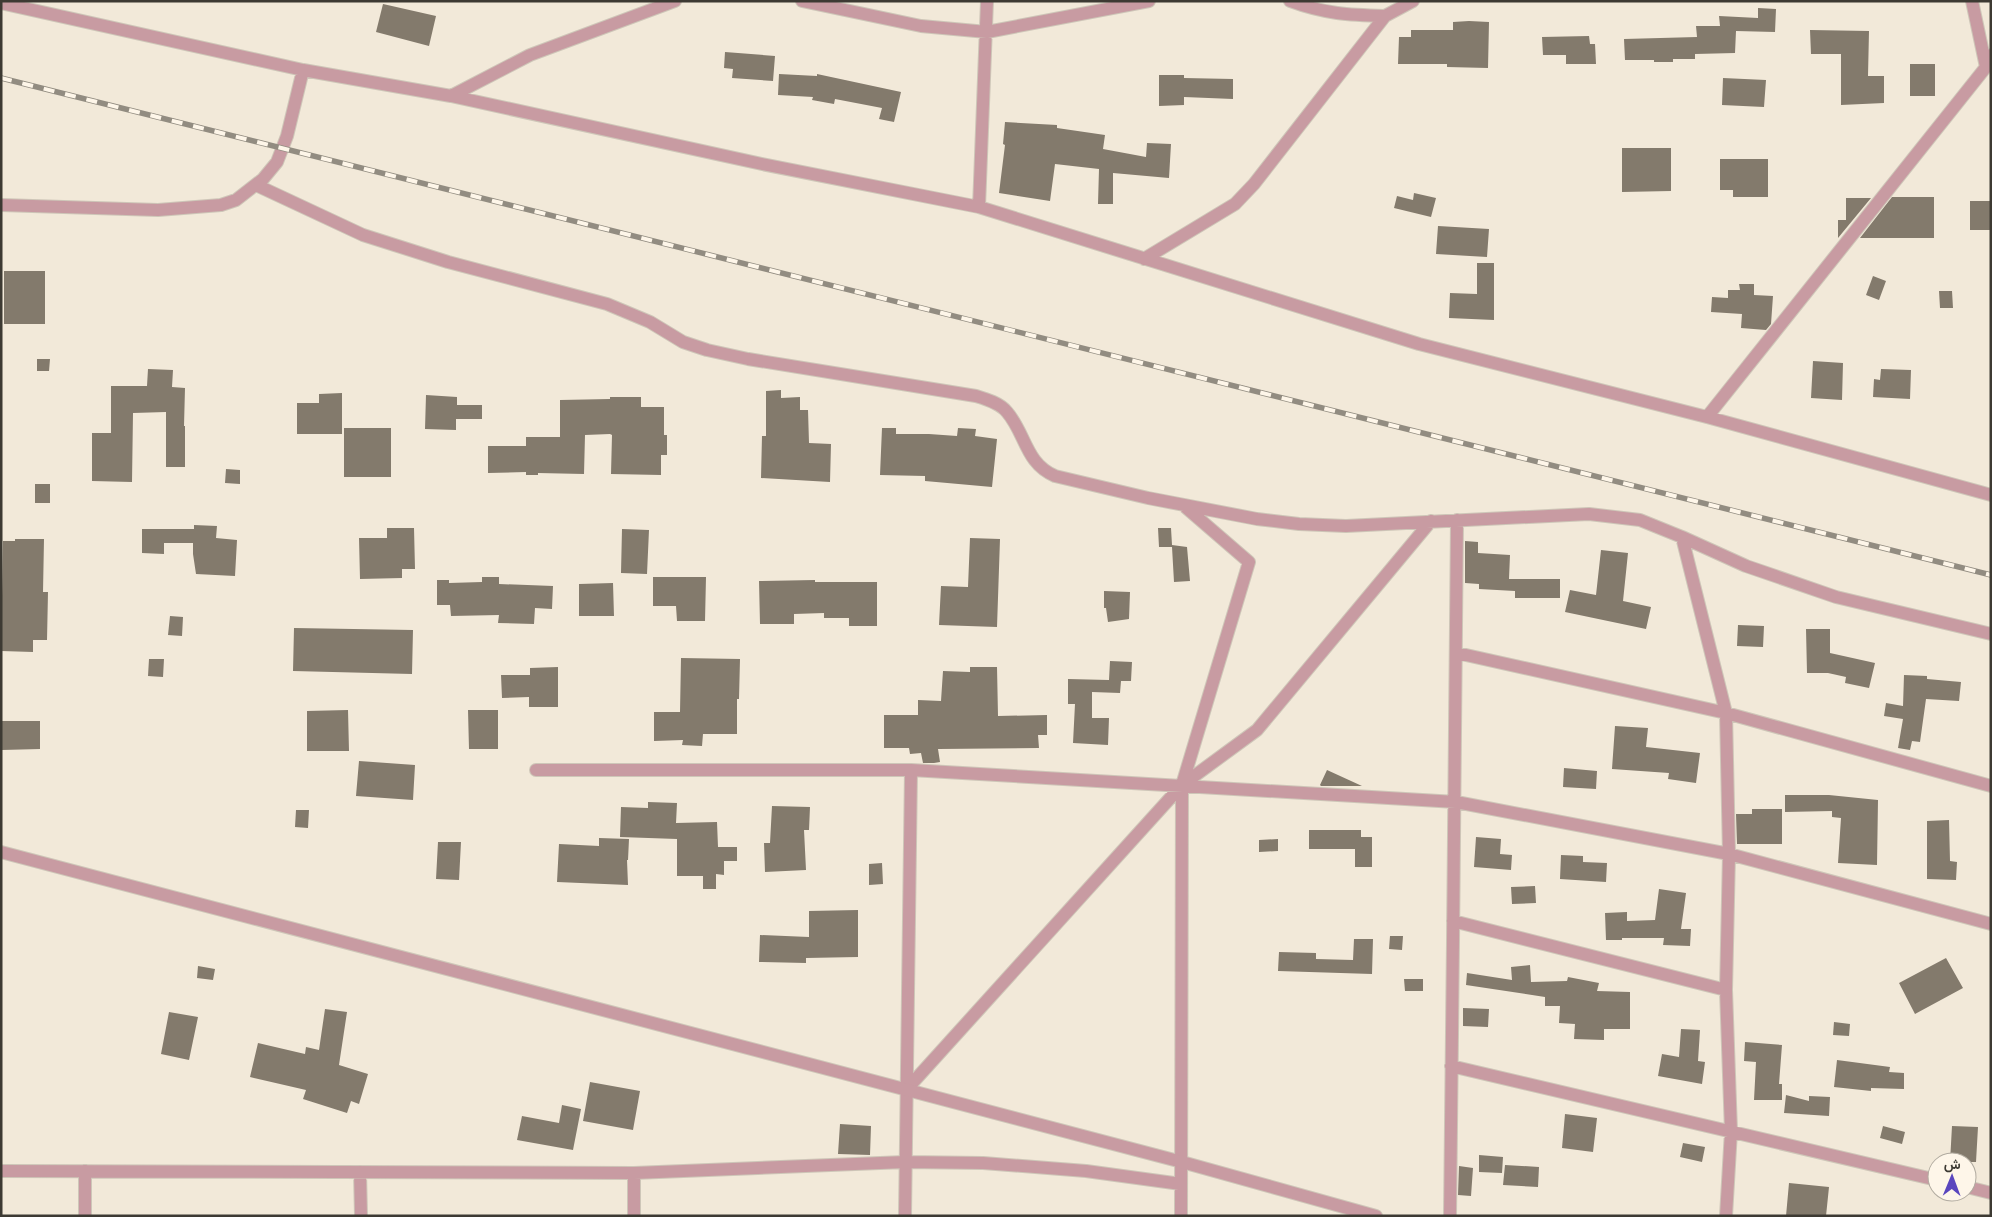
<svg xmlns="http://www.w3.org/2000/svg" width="1992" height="1217" viewBox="0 0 1992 1217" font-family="'Nunito Sans',Vazirmatn,sans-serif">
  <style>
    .building { fill: #837a6c }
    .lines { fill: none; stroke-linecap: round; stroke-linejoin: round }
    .minor-casing { stroke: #cec6b8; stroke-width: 14 }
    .tertiary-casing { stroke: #cec6b8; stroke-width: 14 }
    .minor { stroke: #c89ba2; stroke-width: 12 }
    .tertiary { stroke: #c89ba2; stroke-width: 12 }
    .rail-casing { stroke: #928c81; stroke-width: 5.5 }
    .rail { stroke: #fef6e9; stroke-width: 4; stroke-dasharray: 11; stroke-linecap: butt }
  </style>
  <rect width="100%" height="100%" fill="#f2e9d9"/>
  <path class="building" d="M 383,4 L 436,16 L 429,46 L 376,32 Z
    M 1758,8 L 1776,9 L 1775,32 L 1736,31 L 1735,53 L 1695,54 L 1695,59 L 1673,59 L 1673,62 L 1654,62 L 1654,60 L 1625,60 L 1624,39 L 1697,37 L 1696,26 L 1720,26 L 1719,16 L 1758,18 Z
    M 1469,21 L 1489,22 L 1488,68 L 1447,67 L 1447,64 L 1398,64 L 1399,37 L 1411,37 L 1411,30 L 1453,30 L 1453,22 Z
    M 1810,30 L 1869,31 L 1868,76 L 1884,76 L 1884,103 L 1841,105 L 1841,54 L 1811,54 Z
    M 1589,36 L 1590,44 L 1595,44 L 1596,64 L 1566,64 L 1566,55 L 1543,55 L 1542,37 Z
    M 725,52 L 775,56 L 773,81 L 732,78 L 733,69 L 724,68 Z
    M 1910,64 L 1935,64 L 1935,96 L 1910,96 Z
    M 779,74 L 817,76 L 817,74 L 901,92 L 894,122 L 879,119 L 882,108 L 835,99 L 834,104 L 812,100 L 813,97 L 778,95 Z
    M 1159,75 L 1184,75 L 1184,78 L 1233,79 L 1233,99 L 1184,97 L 1184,105 L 1159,106 Z
    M 1723,78 L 1766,80 L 1764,107 L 1722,105 Z
    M 1005,122 L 1057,125 L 1057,128 L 1105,135 L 1103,149 L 1146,157 L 1147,143 L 1171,144 L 1169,178 L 1113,173 L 1113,204 L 1098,204 L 1099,169 L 1055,164 L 1050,201 L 999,193 L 1005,145 L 1003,144 Z
    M 1622,148 L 1671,148 L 1671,191 L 1622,192 Z
    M 1720,159 L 1768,159 L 1768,197 L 1733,197 L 1733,190 L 1720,190 Z
    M 1414,193 L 1436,198 L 1431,217 L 1394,208 L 1397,196 L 1413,200 Z
    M 1892,197 L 1934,197 L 1934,238 L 1860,238 Z
    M 1846,198 L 1871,198 L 1838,238 L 1838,220 L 1846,220 Z
    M 1970,201 L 1991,201 L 1991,230 L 1970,230 Z
    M 1438,226 L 1489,229 L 1487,257 L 1436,254 Z
    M 1477,263 L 1494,263 L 1494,320 L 1449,318 L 1450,293 L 1477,294 Z
    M 4,271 L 45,271 L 45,324 L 4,324 Z
    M 1873,276 L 1886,281 L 1879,300 L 1866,295 Z
    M 1739,284 L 1754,284 L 1754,295 L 1773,296 L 1771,324 L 1766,330 L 1741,328 L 1742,314 L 1711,312 L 1712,297 L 1728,298 L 1728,290 L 1740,290 Z
    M 1939,291 L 1952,291 L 1953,308 L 1940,308 Z
    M 37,359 L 50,359 L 49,371 L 37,371 Z
    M 1813,361 L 1843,363 L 1842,400 L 1811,398 Z
    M 148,369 L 173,370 L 172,387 L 185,388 L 184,426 L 185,426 L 185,467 L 166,467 L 166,412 L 133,413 L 132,482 L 92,481 L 92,433 L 111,433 L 111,386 L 147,386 Z
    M 1881,369 L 1911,370 L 1910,399 L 1873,397 L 1874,379 L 1880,380 Z
    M 781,390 L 781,398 L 800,397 L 800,410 L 808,410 L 809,443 L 831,444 L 830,482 L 761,478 L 762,436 L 766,436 L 766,391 Z
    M 342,393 L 342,434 L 297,434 L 297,403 L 319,403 L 319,394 Z
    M 426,395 L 457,397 L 457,405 L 482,405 L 482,419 L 456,419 L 456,430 L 425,429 Z
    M 610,397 L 641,397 L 641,407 L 664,407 L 664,435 L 667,435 L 667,455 L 661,455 L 661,475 L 611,474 L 612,435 L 610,434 L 585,435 L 584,474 L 538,473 L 538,475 L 526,475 L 526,472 L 488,473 L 488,446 L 526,446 L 526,437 L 560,437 L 560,400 L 610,399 Z
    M 344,428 L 391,428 L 391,477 L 344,477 Z
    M 882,428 L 896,428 L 896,434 L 929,434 L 957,436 L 958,428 L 976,429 L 975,436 L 997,439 L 992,487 L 925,481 L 925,476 L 880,475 Z
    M 226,469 L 240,470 L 240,484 L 225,483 Z
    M 35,484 L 50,484 L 50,503 L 35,503 Z
    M 194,525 L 217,526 L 216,538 L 237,540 L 235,576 L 196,574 L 193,554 L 193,543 L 164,543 L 164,554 L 142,553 L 142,529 L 194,529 Z
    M 387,528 L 414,528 L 415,569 L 402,569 L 402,578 L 360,579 L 359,538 L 387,538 Z
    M 1158,528 L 1171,528 L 1172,545 L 1187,547 L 1190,581 L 1174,582 L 1172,547 L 1159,547 Z
    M 622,529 L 649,530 L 647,574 L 621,573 Z
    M 970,538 L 1000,539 L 997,627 L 939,625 L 941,586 L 968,587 Z
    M 15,539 L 44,539 L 43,592 L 48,592 L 47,640 L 33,640 L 33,652 L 1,651 L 3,541 L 15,541 Z
    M 1465,541 L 1478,542 L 1478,553 L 1510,555 L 1509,579 L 1560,579 L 1560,598 L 1515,598 L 1515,591 L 1479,589 L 1479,584 L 1465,583 Z
    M 1601,550 L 1628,553 L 1623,601 L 1651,607 L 1646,629 L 1565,612 L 1570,590 L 1596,595 Z
    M 482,577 L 499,577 L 499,584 L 553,586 L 552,609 L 535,608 L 534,624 L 498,623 L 499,615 L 451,616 L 450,605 L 437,605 L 437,580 L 449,580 L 449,583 L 482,582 Z
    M 653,577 L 706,577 L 705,621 L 677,621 L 676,606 L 653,606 Z
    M 815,580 L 815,582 L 877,582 L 877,626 L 849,626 L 849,618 L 824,618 L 824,613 L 794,614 L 794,624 L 760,624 L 759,581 Z
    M 613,583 L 614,616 L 579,616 L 579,584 Z
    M 1104,591 L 1130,592 L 1129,619 L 1108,622 L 1106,608 L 1104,608 Z
    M 170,616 L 183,617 L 182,636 L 168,635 Z
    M 1738,625 L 1764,626 L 1763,647 L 1737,646 Z
    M 294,628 L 413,630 L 412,674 L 293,671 Z
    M 1806,629 L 1830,629 L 1830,653 L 1875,663 L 1869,688 L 1845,683 L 1846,677 L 1828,673 L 1807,673 Z
    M 681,658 L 740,659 L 739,699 L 737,699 L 737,734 L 703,734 L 702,746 L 682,745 L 683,740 L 654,741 L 654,712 L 680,712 Z
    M 149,659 L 164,659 L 163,677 L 148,676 Z
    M 1110,661 L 1132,662 L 1131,681 L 1121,681 L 1120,693 L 1092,692 L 1092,718 L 1109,718 L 1108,745 L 1073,743 L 1075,704 L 1068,704 L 1068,679 L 1109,680 Z
    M 558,667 L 558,707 L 529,707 L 529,697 L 502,698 L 501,675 L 530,675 L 530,668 Z
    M 970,667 L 997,667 L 998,716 L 1047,715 L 1047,735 L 1038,735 L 1039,748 L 938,749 L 940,762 L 934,763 L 923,763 L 921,753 L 910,754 L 909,748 L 884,748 L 884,715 L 918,715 L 918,700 L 941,701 L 943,671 L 970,672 Z
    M 1904,675 L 1927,676 L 1927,679 L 1961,682 L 1959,701 L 1926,699 L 1920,742 L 1912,741 L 1910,750 L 1898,748 L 1903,719 L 1884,716 L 1886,703 L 1903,706 Z
    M 348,710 L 349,751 L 307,751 L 307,711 Z
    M 468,710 L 498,710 L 498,749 L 469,749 Z
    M 2,721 L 40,721 L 40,749 L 2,750 Z
    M 1615,726 L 1648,728 L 1646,747 L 1700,753 L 1696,783 L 1668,779 L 1669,773 L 1612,769 Z
    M 359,761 L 415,765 L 413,800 L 356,796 Z
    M 1564,768 L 1597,771 L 1596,789 L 1563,787 Z
    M 1327,770 L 1362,786 L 1321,786 L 1320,785 Z
    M 1785,795 L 1829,795 L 1878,800 L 1877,865 L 1838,863 L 1841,818 L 1832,817 L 1832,811 L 1785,812 Z
    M 648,802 L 677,803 L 676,823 L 717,822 L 718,847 L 737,847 L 737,861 L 724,861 L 724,875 L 716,874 L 716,889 L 703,889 L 703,876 L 677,876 L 677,839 L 620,837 L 621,807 L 648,808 Z
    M 772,806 L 810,807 L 809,830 L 804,830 L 806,870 L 765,872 L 764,843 L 770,843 Z
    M 1752,809 L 1782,809 L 1782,844 L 1737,844 L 1736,814 L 1752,814 Z
    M 296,810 L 309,810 L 308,828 L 295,827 Z
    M 1949,820 L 1950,861 L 1957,862 L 1956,880 L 1927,879 L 1927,821 Z
    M 1309,830 L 1361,830 L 1361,837 L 1372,837 L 1372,867 L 1355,867 L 1355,849 L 1309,849 Z
    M 1476,837 L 1501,839 L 1500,854 L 1512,855 L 1511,870 L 1474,867 Z
    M 599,838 L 629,839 L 628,860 L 627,860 L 628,885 L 557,882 L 559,844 L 599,846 Z
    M 1278,839 L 1278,851 L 1259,852 L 1259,840 Z
    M 438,842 L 461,842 L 459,880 L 436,879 Z
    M 1561,855 L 1583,856 L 1583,862 L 1607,863 L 1606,882 L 1560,879 Z
    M 882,863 L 883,884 L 869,885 L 869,864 Z
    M 1535,886 L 1536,903 L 1512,904 L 1511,887 Z
    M 1659,889 L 1686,893 L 1681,929 L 1691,929 L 1690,946 L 1663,945 L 1664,938 L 1622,938 L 1622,940 L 1606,940 L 1605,913 L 1627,912 L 1627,921 L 1655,920 Z
    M 858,910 L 858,957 L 806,958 L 806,963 L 759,962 L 760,935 L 809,937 L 809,911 Z
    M 1390,936 L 1403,936 L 1402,950 L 1389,949 Z
    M 1354,939 L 1373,939 L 1372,974 L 1278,971 L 1279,952 L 1316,953 L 1316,959 L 1353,960 Z
    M 1946,958 L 1963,988 L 1915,1014 L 1899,983 Z
    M 1530,965 L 1531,982 L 1567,981 L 1568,977 L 1599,983 L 1597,991 L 1630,992 L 1630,1029 L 1604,1029 L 1604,1040 L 1574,1039 L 1575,1024 L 1559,1023 L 1560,1006 L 1545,1006 L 1545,997 L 1466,985 L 1467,973 L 1512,980 L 1511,967 Z
    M 198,966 L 215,969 L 213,980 L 197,978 Z
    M 1404,979 L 1423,979 L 1423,991 L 1405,991 Z
    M 1463,1008 L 1489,1009 L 1488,1027 L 1463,1026 Z
    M 325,1009 L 347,1012 L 339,1065 L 368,1074 L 359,1104 L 351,1101 L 347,1113 L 303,1099 L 306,1090 L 250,1077 L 258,1043 L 305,1054 L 306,1047 L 319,1050 Z
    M 169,1012 L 198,1017 L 189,1060 L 161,1054 Z
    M 1834,1022 L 1850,1024 L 1849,1036 L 1833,1035 Z
    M 1681,1029 L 1700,1030 L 1698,1061 L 1705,1062 L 1702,1084 L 1658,1076 L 1662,1054 L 1679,1057 Z
    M 1745,1042 L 1782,1045 L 1779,1084 L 1782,1084 L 1782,1100 L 1754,1100 L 1756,1062 L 1744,1061 Z
    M 1837,1060 L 1890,1067 L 1889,1072 L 1904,1073 L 1904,1089 L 1871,1088 L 1871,1091 L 1834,1087 Z
    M 590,1082 L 640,1091 L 633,1130 L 583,1121 Z
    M 1786,1095 L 1809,1101 L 1809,1096 L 1830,1097 L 1829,1116 L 1784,1113 Z
    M 562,1105 L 581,1109 L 573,1150 L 517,1140 L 522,1116 L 559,1123 Z
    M 1565,1114 L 1597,1118 L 1593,1152 L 1562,1148 Z
    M 840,1124 L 871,1126 L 870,1155 L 838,1154 Z
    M 1883,1126 L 1905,1132 L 1902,1144 L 1880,1138 Z
    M 1952,1126 L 1978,1127 L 1976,1162 L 1950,1162 Z
    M 1683,1143 L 1705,1147 L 1702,1162 L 1680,1157 Z
    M 1479,1155 L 1503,1157 L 1502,1173 L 1479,1172 Z
    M 1505,1165 L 1539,1167 L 1538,1187 L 1503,1185 Z
    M 1459,1166 L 1473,1168 L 1471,1196 L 1458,1195 Z
    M 1789,1183 L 1829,1187 L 1826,1216 L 1786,1216 Z"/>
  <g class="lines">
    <g class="minor-casing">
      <path id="minor" d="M 802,1 L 921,26 L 987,32 L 1149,1
        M 1290,1 C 1325,14 1349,15 1385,16
        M 1972,1 L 1986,67
        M 1,3 L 303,70 L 451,96 L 762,164 L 979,207 L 1419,344 L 1707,417 L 1991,495
        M 451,96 L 530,55 L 675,1
        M 256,185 L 363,235 L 448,262 L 607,304 L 650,322 L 683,342 L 707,350 L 748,359 L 976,396 C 986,399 1000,403 1007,412 C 1026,434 1025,463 1055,476 L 1148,498 L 1257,519 L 1299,524 L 1346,526 L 1589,514 L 1640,520 L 1682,537 L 1746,566 L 1836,597 L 1991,634
        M 1,205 L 158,210 L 221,205 L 236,200 L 263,179 L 277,162 L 287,136 L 303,70
        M 979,207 L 987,1
        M 1144,259 L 1235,204 L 1254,184 L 1385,16 L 1413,1
        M 1707,417 L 1986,67 L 1991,55
        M 1682,537 L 1726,713 L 1729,854 L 1726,990 L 1731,1131 L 1726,1216
        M 1457,653 L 1726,713 L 1991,786
        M 536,770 L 911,770 L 1456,802 L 1729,854 L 1991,924
        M 1453,921 L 1726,990
        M 1451,1066 L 1937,1180
        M 906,1090 L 1182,785 L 1257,730 L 1431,521
        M 1,1171 L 634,1173 L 905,1162 L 983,1163 L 1086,1171 L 1181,1184
        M 85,1171 L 85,1216
        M 360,1172 L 361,1216
        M 634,1173 L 634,1216
        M 1967,1187 L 1991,1193
        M 905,1216 L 911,770
        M 1181,1216 L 1182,785 L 1249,562 L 1183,505
        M 1450,1216 C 1452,984 1456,752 1457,520"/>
    </g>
    <g class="tertiary-casing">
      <path id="tertiary" d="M 1,852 L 1182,1162 L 1376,1216"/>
    </g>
    <use href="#minor" class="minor"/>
    <use href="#tertiary" class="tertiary"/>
    <g class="rail-casing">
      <path id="rail" d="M 1,78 L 1991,575"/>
    </g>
    <use href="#rail" class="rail"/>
  </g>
  <rect width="1992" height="1217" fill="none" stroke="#3d3a33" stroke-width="5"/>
  <g transform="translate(1952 1177) rotate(1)"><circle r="24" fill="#fef6e9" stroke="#b1aba0"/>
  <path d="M0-4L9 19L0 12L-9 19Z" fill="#5a46be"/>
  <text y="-8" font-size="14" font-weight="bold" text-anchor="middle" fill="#3d3a33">ش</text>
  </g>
</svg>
